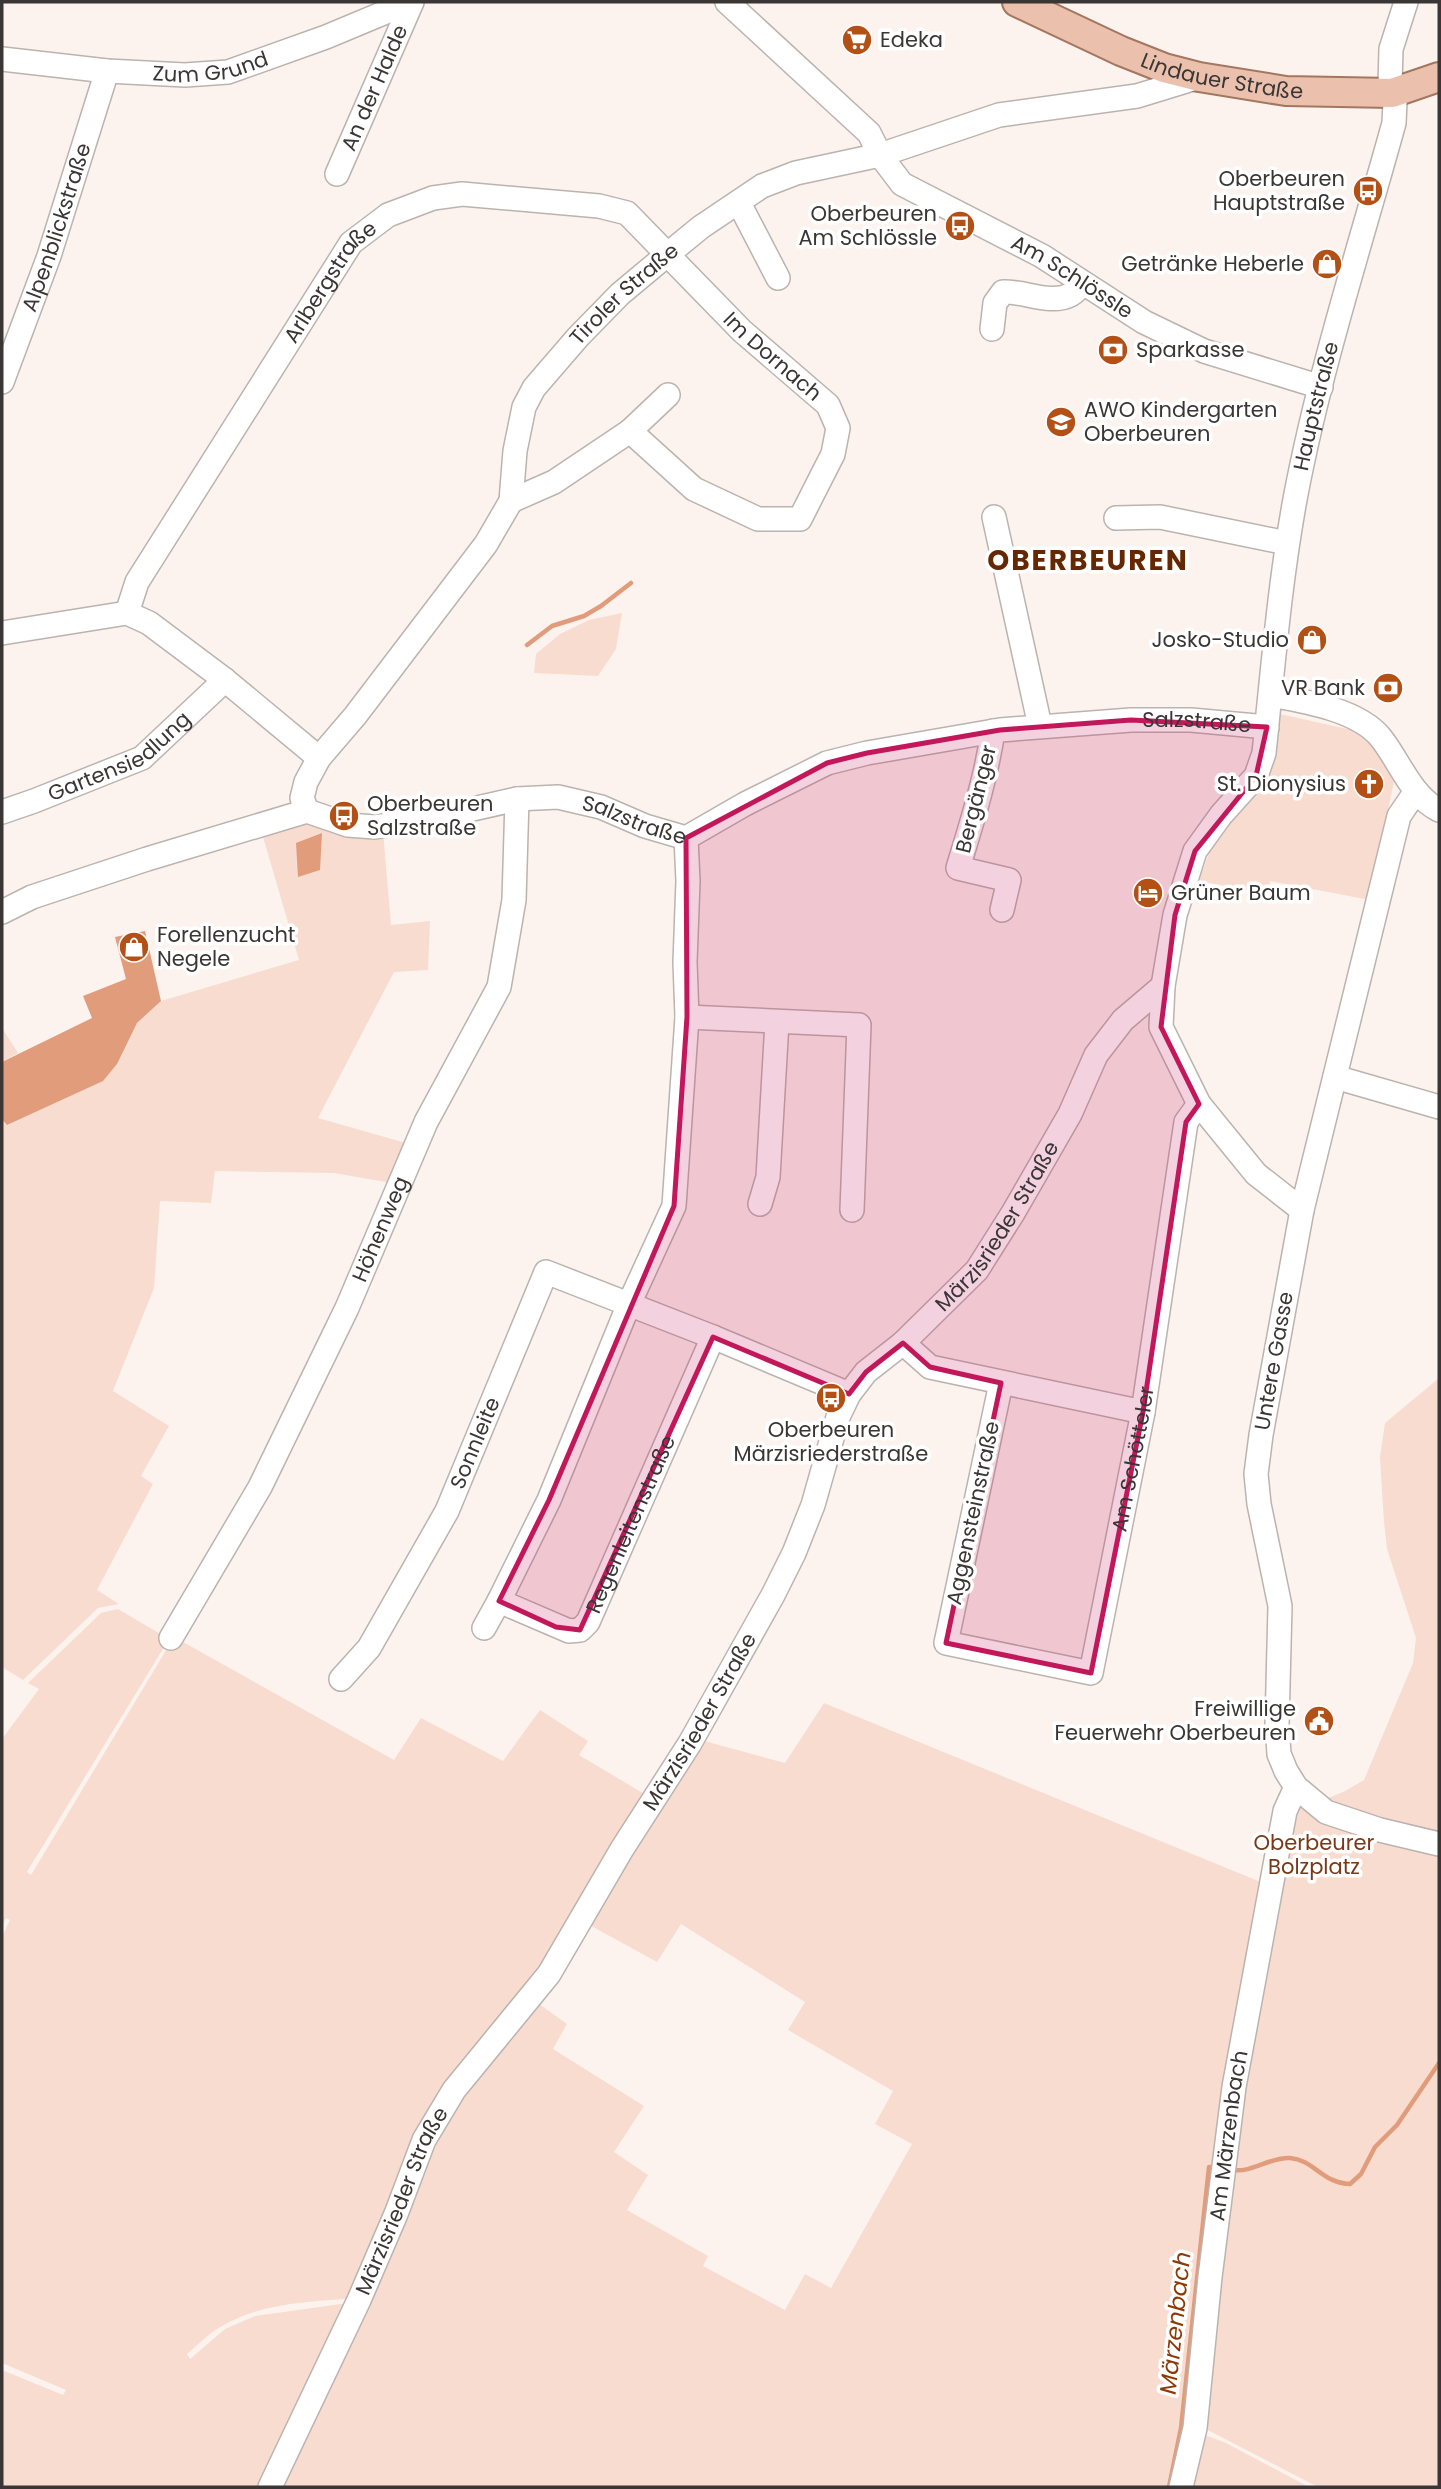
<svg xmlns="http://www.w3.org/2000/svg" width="1441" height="2489" viewBox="0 0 1441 2489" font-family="Poppins,sans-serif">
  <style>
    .green { fill: #f8dccf }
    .water { fill: #e19c7c }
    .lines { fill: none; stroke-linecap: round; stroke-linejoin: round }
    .stream { stroke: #e19c7c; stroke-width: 4.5 }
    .minor-casing { stroke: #bbb3af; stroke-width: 26 }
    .major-casing { stroke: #a47660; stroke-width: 32 }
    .minor { stroke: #fff; stroke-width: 23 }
    .major { stroke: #ebc1ad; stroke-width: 28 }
    .marked { fill: #c2185b; fill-opacity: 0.2; stroke: #c2185b; stroke-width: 5; stroke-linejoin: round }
    .labels { text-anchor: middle; stroke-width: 7; stroke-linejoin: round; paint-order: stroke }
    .poi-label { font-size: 21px; fill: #393635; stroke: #fff; text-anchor: end }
    .street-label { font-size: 21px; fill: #393635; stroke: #fff }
    .park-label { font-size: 21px; fill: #783918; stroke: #fff }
    .water-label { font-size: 23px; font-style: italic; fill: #8b3a05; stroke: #fff }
    .district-label { font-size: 28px; font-weight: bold; letter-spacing: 2px; fill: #662802; stroke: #fff }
  </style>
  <rect width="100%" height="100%" fill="#fcf3ef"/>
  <path class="green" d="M 622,613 L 616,649 L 598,676 L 534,673 L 536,654 L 560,634 L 589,620 Z
    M 1280,714 L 1352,730 L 1378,747 L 1395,776 L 1370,900 L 1270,881 L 1268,894 L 1199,881 L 1212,845 L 1241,810 L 1264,775 Z
    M 307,815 L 383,831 L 391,925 L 430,921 L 428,970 L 394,972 L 318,1118 L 413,1145 L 397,1184 L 334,1173 L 215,1171 L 211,1203 L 160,1201 L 154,1288 L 113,1391 L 169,1426 L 141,1476 L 153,1484 L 97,1590 L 119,1604 L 98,1608 L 23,1680 L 2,1667 L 2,1119 L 8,1125 L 127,1042 L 137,1023 L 161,1001 L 299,960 L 261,830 Z
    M 2,1028 L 18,1053 L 2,1062 Z
    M 1439,1378 L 1439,1839 L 1319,1802 L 1345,1791 L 1364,1780 L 1413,1663 L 1416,1638 L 1387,1549 L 1384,1522 L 1380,1457 L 1385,1423 Z
    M 118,1609 L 169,1639 L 27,1872 L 31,1875 L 174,1637 L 394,1760 L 421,1718 L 503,1761 L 540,1710 L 588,1741 L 579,1755 L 651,1798 L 580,1913 L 450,2090 L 357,2298 C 311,2302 263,2302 222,2326 C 209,2333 198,2345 187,2354 L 190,2359 L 225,2329 L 255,2316 L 355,2302 L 266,2487 L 2,2487 L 2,2370 L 63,2395 L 66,2390 L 2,2363 L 2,1937 L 10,1920 L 6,1918 L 2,1926 L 2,1739 L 39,1689 L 28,1683 L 101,1613 Z
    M 824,1703 L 1268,1885 L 1178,2487 L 273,2487 L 427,2141 L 532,1999 L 567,2024 L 553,2049 L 644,2106 L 614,2152 L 648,2175 L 627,2210 L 708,2256 L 703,2266 L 785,2310 L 805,2274 L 831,2288 L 912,2144 L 875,2124 L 893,2091 L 788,2030 L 805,2002 L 681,1924 L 657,1962 L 584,1922 L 697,1739 L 785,1763 Z
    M 1297,1792 L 1439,1846 L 1439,2487 L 1318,2487 L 1198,2425 L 1226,2175 Z
    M 1197,2432 L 1226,2443 L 1309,2487 L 1183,2487 Z"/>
  <path class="water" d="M 322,833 L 320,870 L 298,877 L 296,843 Z
    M 145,931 L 161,1001 L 137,1023 L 117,1064 L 103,1081 L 7,1125 L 2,1119 L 2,1062 L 92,1018 L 83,996 L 126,979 L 115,937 Z"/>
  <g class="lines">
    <path class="stream" d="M 527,645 L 552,626 L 584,616 L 601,606 L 631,583
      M 1232,2170 C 1253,2173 1269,2157 1290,2158 C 1314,2160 1322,2183 1350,2184 L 1361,2174 L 1375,2147 L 1397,2125 L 1439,2063
      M 1169,2487 L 1181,2428 L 1209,2167 L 1215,2167"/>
    <g class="minor-casing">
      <g id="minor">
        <path id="s1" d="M 727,2 L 869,133 L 880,155 L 902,184 L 1042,256 L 1144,322 L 1204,351 L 1321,387"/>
        <path id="s2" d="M 2,59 L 107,71 L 185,75 L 228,72 L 326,37 L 410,2"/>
        <path id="s3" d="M 337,174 L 412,2"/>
        <path d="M 739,203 L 778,278"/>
        <path d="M 992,329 L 995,303 L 1003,292 C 1024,291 1051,305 1070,295 C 1075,293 1079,287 1083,284"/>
        <path id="s4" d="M 2,382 L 49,256 L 107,71"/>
        <path d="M 630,431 L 668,395"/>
        <path d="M 994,517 L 1040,726"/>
        <path d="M 1116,518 L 1160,517 L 1287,543"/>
        <path id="s5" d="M 127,613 L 137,582 L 351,243 L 388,215 L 433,198 L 462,194 L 599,206 L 627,213 L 742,331 L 828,405 L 838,428 L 833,454 L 800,519 L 758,519 L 694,489 L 630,431 L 554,482 L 511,501"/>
        <path d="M 2,633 L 127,613 L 149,623 L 225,680 L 319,758"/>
        <path d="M 1271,695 C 1304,701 1359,710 1381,738 C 1400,762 1411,796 1439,810"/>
        <path d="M 993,731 C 986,778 972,822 958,868 L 1009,880 L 1002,910"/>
        <path d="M 1416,791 L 1399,816 L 1302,1210 L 1261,1435 L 1256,1474 L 1259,1504 L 1280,1606 L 1277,1725 L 1279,1754 L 1286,1771 L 1296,1787 L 1326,1812 L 1380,1830 L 1439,1844"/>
        <path id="s6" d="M 307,811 L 302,798 L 306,782 L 319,758 L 355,716 L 486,544 L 511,501 L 515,451 L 524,407 L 534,388 L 578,337 L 620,294 L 668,254 L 701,227 L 762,186 L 796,173 L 880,155 L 999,115 L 1137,96 L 1199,77"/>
        <path id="s7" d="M 2,812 L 34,801 L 142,758 L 225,680"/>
        <path id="s8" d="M 686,838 L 688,881 L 685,962 L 687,1017 L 674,1206 L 629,1304 L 549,1500 L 499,1601 L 569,1631 L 580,1630 L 588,1622 L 713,1337"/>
        <path id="s9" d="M 2,912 L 32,897 L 147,859 L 307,811 L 348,825 L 375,827 L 424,820 L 517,799 L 558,797 L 601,807 L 645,826 L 686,838 L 745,804 L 827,763 L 867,753 L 1000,730 L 1131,720 L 1191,720 L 1267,727"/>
        <path d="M 687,1017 L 859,1025 L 852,1210"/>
        <path d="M 1335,1077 L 1439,1107"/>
        <path d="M 760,1204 L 768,1177 L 777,1022"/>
        <path id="s10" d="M 1302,1210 L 1256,1174 L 1199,1104 L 1161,1027 L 1163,986 L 1175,915 L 1195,851 L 1221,815 L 1256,776 L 1264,753 C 1273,667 1280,579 1296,494 C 1320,369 1360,246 1394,123 L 1395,102 L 1390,85 L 1391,49 L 1406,2"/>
        <path d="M 903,1343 L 930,1367 L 1143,1412"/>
        <path id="s11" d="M 1001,1383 L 946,1643 L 1091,1673 L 1143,1412 L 1186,1122 L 1199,1104"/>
        <path d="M 484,1628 L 499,1601"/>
        <path id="s12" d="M 171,1638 L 260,1487 L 347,1308 L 426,1122 L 499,987 L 514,900 L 517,799"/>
        <path id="s13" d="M 341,1679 L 369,1648 L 447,1511 L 546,1272 L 713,1337 L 849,1394"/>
        <path id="s14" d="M 270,2487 L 359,2300 L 396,2214 L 424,2140 L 454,2090 L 549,1974 L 622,1849 L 690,1743 L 773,1595 L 794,1553 L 813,1505 L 838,1417 L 849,1394 L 866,1372 L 903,1343 L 977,1270 L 1013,1213 L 1070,1114 L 1096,1055 L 1123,1020 L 1163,986"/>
        <path id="s15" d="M 1181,2487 L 1195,2428 L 1210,2277 L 1234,2087 L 1285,1811 L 1296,1787"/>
      </g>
    </g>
    <g class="major-casing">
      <g id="major">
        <path id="s16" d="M 1017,2 L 1121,51 L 1164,68 L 1199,77 L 1286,91 L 1392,93 L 1439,77"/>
      </g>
    </g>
    <use href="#minor" class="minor"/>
    <use href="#major" class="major"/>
  </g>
  <path class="marked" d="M 1131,720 L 1267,727 L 1256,776 L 1195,851 L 1175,915 L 1161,1027 L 1199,1104 L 1186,1122 L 1143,1412 L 1091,1673 L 946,1643 L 1001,1383 L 930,1367 L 903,1343 L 866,1372 L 849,1394 L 713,1337 L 580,1630 L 556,1627 L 499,1601 L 549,1500 L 674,1206 L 687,1017 L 686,838 L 827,763 L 867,753 L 1000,730 Z"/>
  <defs>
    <g id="supermarket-disc" transform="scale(1.575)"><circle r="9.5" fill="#b35015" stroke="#fff"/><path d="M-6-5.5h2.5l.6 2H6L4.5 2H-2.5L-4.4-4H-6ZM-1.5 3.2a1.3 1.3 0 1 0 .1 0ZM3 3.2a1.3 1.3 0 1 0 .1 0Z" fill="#fff"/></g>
    <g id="bus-disc" transform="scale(1.575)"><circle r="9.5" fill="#b35015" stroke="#fff"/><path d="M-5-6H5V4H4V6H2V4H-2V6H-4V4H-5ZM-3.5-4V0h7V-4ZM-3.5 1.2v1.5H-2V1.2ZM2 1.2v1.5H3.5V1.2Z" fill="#fff"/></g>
    <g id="shop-disc" transform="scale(1.575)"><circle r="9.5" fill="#b35015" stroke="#fff"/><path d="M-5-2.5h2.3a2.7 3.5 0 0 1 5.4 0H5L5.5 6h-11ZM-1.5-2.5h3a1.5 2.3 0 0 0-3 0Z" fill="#fff"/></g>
    <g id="bank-disc" transform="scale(1.575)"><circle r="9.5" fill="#b35015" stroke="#fff"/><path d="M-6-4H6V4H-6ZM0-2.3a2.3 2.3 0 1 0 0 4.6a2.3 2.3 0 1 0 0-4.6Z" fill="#fff"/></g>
    <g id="school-disc" transform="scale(1.575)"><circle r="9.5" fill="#b35015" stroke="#fff"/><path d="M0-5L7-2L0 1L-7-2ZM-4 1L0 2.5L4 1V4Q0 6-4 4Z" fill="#fff"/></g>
    <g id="church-disc" transform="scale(1.575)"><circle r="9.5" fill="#b35015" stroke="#fff"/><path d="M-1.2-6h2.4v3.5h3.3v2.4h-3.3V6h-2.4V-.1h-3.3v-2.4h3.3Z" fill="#fff"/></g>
    <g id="hotel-disc" transform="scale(1.575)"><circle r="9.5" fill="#b35015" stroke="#fff"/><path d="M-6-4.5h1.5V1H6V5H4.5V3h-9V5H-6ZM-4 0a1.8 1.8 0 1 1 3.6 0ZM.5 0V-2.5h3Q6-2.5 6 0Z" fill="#fff"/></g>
    <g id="civic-disc" transform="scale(1.575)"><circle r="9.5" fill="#b35015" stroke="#fff"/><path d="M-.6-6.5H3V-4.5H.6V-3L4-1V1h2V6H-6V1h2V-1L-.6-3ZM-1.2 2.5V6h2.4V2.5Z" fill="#fff"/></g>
  </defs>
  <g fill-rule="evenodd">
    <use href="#supermarket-disc" x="857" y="40"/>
    <use href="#bus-disc" x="1368" y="191"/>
    <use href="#bus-disc" x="960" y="226"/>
    <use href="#shop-disc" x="1327" y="264"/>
    <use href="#bank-disc" x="1113" y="350"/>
    <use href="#school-disc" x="1061" y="422"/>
    <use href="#shop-disc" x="1312" y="640"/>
    <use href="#bank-disc" x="1388" y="688"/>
    <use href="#church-disc" x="1369" y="784"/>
    <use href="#bus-disc" x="344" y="816"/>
    <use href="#hotel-disc" x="1148" y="893"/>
    <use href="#shop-disc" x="134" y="947"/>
    <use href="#bus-disc" x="831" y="1398"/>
    <use href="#civic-disc" x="1319" y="1721"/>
  </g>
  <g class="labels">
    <g class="poi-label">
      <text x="880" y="47" text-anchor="start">Edeka</text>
      <text x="1345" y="186">Oberbeuren<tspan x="1345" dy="24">Hauptstraße</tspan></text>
      <text x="937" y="221">Oberbeuren<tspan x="937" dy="24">Am Schlössle</tspan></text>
      <text x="1304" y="271">Getränke Heberle</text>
      <text x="1136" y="357" text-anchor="start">Sparkasse</text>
      <text x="1084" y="417" text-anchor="start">AWO Kindergarten<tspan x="1084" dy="24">Oberbeuren</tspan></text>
      <text x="1289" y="647">Josko-Studio</text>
      <text x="1365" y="695">VR Bank</text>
      <text x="1346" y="791">St. Dionysius</text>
      <text x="367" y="811" text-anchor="start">Oberbeuren<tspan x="367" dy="24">Salzstraße</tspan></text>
      <text x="1171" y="900" text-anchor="start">Grüner Baum</text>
      <text x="157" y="942" text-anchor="start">Forellenzucht<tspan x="157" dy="24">Negele</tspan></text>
      <text x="831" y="1437" text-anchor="middle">Oberbeuren<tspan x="831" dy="24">Märzisriederstraße</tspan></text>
      <text x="1296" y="1716">Freiwillige<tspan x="1296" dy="24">Feuerwehr Oberbeuren</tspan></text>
    </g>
    <g class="street-label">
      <text dy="7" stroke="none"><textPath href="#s2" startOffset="210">Zum Grund</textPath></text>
      <text dy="7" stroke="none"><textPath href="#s16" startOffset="220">Lindauer Straße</textPath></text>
      <text dy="7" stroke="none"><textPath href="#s3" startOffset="94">An der Halde</textPath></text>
      <text dy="7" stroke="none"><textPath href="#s4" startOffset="164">Alpenblickstraße</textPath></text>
      <text dy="7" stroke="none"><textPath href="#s1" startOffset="448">Am Schlössle</textPath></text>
      <text dy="7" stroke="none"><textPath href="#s5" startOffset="390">Arlbergstraße</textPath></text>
      <text dy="7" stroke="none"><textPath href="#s6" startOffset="626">Tiroler Straße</textPath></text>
      <text dy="7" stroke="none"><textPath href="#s5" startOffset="928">Im Dornach</textPath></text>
      <text dy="7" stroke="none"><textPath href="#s10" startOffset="887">Hauptstraße</textPath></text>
      <text dy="7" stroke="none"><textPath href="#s9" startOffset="1246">Salzstraße</textPath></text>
      <text dy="7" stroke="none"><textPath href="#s7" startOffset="131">Gartensiedlung</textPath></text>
      <text transform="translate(976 799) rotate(-76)" y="7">Bergänger</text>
      <text dy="7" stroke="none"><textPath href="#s9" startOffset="658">Salzstraße</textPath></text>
      <text dy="7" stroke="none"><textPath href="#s14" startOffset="1470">Märzisrieder Straße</textPath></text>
      <text dy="7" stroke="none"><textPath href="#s12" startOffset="460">Höhenweg</textPath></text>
      <text transform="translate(1274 1361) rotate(-80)" y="7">Untere Gasse</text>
      <text dy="7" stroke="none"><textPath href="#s13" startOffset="273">Sonnleite</textPath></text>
      <text dy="7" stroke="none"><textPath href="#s11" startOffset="632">Am Schötteler</textPath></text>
      <text transform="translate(973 1513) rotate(-78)" y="7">Aggensteinstraße</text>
      <text dy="7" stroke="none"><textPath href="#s8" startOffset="1006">Regenleitenstraße</textPath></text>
      <text dy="7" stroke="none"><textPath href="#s14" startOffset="882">Märzisrieder Straße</textPath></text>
      <text dy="7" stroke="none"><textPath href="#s15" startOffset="355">Am Märzenbach</textPath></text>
      <text dy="7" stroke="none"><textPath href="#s14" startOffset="315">Märzisrieder Straße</textPath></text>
    </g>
    <g class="park-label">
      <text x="1314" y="1850">Oberbeurer<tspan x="1314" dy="24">Bolzplatz</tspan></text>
    </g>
    <g class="water-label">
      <text transform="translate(1175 2323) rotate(-84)" y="8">Märzenbach</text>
    </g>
    <g class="district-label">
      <text x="1088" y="570">OBERBEUREN</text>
    </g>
  </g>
  <rect width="1441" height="2489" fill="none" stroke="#393635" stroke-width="7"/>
</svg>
